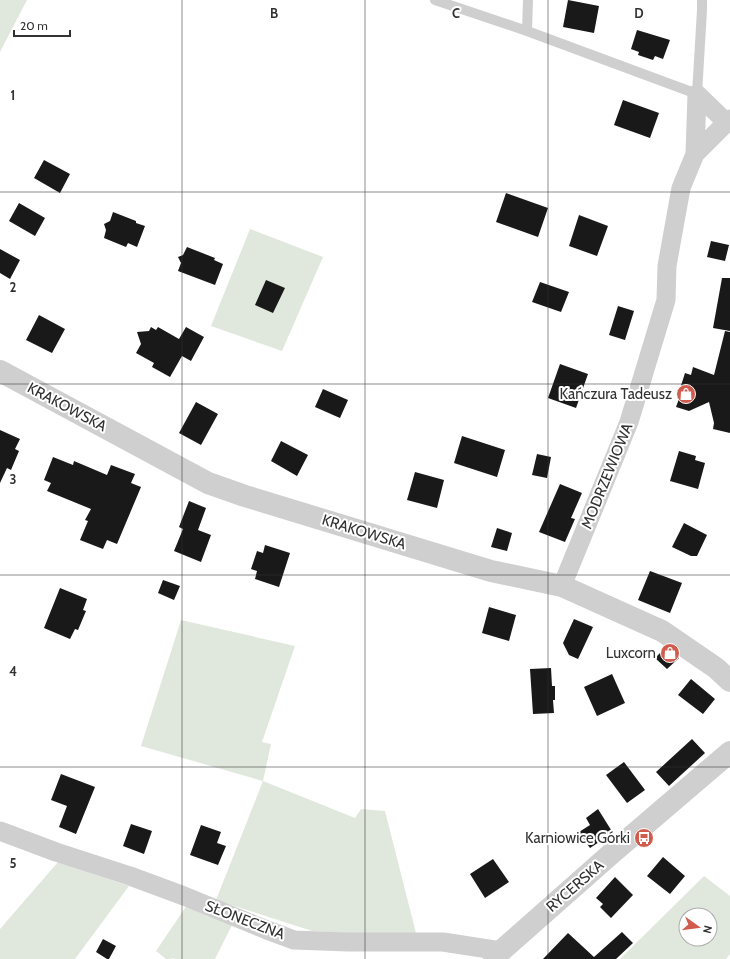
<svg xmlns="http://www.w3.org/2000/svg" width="730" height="959" viewBox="0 0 730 959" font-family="Cabin,sans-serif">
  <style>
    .green { fill: #e0e8dd; fill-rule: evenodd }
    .building { fill: #191919 }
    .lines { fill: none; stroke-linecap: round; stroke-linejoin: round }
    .service { stroke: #cfcfcf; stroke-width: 10 }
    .minor { stroke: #cfcfcf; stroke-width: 19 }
    .tertiary { stroke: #cfcfcf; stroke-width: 22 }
    .grid { fill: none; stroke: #323232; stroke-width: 1; stroke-opacity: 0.55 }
    .labels { text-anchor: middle; stroke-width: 4; stroke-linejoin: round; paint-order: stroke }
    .poi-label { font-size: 15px; fill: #323232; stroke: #fff; text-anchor: end }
    .street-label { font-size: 15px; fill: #323232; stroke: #fff }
    .grid-label { font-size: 13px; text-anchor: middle; font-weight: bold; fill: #323232; stroke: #fff; stroke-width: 4; stroke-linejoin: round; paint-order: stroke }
  </style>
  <rect width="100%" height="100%" fill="#fff"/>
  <path class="green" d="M 0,0 L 27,0 L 0,52 Z
    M 250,229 L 323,257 L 282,351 L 211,326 Z
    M 181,620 L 295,646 L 262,742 L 271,744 L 263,781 L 355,818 L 361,809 L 385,811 L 417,937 L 312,931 L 216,900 L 263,781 L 141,746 Z
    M 58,862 L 129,886 L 75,959 L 0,959 L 0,929 Z
    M 704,876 L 730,896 L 730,954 L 726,959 L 620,959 ZM 686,915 L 710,915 L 710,939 L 686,939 Z
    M 187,905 L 232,925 L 215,959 L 175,959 L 173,958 L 171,959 L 166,959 L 156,951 Z"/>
  <path class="building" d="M 568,0 L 599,6 L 594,33 L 563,27 Z
    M 637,30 L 670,40 L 663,59 L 655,56 L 653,60 L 638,55 L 639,52 L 631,49 Z
    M 623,100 L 659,113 L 650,138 L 614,125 Z
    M 44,160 L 70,174 L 60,193 L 34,178 Z
    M 506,193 L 548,208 L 538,237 L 496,222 Z
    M 19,203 L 45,218 L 35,236 L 9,221 Z
    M 113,212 L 136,221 L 136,223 L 145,226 L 137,247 L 128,243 L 126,247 L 104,238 L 106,230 L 104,224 L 110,221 Z
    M 579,215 L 608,226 L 597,256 L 569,246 Z
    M 711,241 L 729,245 L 725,261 L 707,257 Z
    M 187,247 L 215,258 L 214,260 L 223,264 L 215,285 L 178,271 L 181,263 L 178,257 L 183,255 Z
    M 0,249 L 20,260 L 10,279 L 0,273 Z
    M 722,278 L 730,278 L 730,331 L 713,328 Z
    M 266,280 L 285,288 L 273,313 L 255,305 Z
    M 540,282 L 569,292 L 561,312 L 532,302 Z
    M 618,306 L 634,311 L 625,340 L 609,335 Z
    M 39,315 L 65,329 L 52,353 L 26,340 Z
    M 151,327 L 156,330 L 158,327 L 179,339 L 186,327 L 204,337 L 191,361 L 182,356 L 170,377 L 152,367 L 154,363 L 136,353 L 141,344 L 137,332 L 149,331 Z
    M 725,331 L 730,332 L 730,433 L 713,429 L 714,423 L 709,402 L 689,411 L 676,407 L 680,396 L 678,395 L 685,373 L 691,375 L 693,367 L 714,375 Z
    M 560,364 L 588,374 L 576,408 L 548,398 Z
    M 323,389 L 348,400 L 340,418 L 315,407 Z
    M 196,402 L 218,414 L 201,445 L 179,433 Z
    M 0,430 L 20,439 L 15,449 L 19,451 L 11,470 L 7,468 L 0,483 Z
    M 462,436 L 505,450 L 497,477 L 454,463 Z
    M 281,441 L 308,455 L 297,476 L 271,461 Z
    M 679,451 L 696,456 L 695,460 L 705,463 L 698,489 L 670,481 Z
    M 537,454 L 551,457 L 547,478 L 532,475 Z
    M 53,457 L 73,465 L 74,461 L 107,475 L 111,465 L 135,474 L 131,483 L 141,487 L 117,544 L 107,540 L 103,549 L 80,540 L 88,521 L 85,520 L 91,509 L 47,491 L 51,483 L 44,480 Z
    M 415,472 L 444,480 L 437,508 L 407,500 Z
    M 560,484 L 582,493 L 571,518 L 575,519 L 565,542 L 539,532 Z
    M 189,501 L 206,508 L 198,530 L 211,535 L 201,562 L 174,551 L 183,529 L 179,527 Z
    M 684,523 L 707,535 L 697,556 L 691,556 L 672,547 Z
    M 497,528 L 512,533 L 507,551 L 491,547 Z
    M 265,545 L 290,553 L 279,587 L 255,579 L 257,571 L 251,569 L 257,551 L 263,553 Z
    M 650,571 L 682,583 L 670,613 L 638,600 Z
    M 163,580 L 180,586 L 174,600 L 158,593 Z
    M 60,588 L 87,599 L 83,610 L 86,611 L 78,630 L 75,629 L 70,639 L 44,628 Z
    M 489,607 L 516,615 L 509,641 L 482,633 Z
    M 574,619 L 593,627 L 578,659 L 569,655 L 563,643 Z
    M 665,648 L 679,658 L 667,669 L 655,658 Z
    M 551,668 L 552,686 L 555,686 L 555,700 L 553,700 L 554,713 L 533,714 L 530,669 Z
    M 612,674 L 625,703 L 597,716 L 584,687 Z
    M 691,679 L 715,699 L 703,714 L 678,695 Z
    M 692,739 L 705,753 L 669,786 L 656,772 Z
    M 624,762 L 645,790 L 627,803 L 606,775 Z
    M 61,774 L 95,787 L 76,834 L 59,827 L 67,806 L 51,800 Z
    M 598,809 L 613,833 L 590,848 L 579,832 L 590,825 L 586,818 Z
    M 131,824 L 152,831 L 144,854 L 123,846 Z
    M 201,825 L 221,832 L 217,843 L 226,846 L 218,865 L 190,855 Z
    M 663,857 L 685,876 L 670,894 L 647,876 Z
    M 493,859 L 509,882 L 485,898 L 470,874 Z
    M 615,877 L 633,895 L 611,918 L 600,907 L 603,904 L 596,898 Z
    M 622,932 L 633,943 L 616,959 L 543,959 L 568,933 L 594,957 Z
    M 103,939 L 116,946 L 109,959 L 107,959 L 96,952 Z"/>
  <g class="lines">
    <path class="service" d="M 435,0 L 527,31 L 697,94 L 702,10 L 702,0
      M 527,31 L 528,0"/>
    <path class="minor" d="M 697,94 L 726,122
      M 695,154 L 697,94
      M 562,586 L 629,422 L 666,300 L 667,266 L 681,188 L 695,154 L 730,119
      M 0,831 L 56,852 L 130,876 L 184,896 L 267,930 L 294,940 L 348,942 L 443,942 L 501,951"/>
    <path class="tertiary" d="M 0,371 L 208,483 L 245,496 L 491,571 L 562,586 L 662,631 L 716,668 L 730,681
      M 494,959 L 501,951 L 612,853 L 730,752"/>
  </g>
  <path class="grid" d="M 182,0 L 182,959M 365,0 L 365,959M 548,0 L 548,959M 0,192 L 730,192M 0,384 L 730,384M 0,575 L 730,575M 0,767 L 730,767"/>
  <defs>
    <g id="shop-disc" transform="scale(1)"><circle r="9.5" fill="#d05c4d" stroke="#fff"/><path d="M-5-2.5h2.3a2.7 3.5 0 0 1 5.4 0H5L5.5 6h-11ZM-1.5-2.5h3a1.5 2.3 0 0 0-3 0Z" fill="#fff"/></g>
    <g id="bus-disc" transform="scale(1)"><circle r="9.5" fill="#d05c4d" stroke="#fff"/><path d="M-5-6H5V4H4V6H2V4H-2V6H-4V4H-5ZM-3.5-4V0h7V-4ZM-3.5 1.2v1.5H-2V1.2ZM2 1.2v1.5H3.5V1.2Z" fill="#fff"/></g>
  </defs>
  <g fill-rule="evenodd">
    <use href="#shop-disc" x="686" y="394"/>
    <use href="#shop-disc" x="670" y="653"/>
    <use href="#bus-disc" x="644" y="838"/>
  </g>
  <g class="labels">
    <g class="poi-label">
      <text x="672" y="399">Kańczura Tadeusz</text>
      <text x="656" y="658">Luxcorn</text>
      <text x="630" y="843">Karniowice Górki</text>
    </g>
    <g class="street-label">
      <text transform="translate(67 407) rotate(28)" y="5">KRAKOWSKA</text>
      <text transform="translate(607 476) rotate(-68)" y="5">MODRZEWIOWA</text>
      <text transform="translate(364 532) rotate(17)" y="5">KRAKOWSKA</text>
      <text transform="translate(575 886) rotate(-41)" y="5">RYCERSKA</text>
      <text transform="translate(245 920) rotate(21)" y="5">SŁONECZNA</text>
    </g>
  </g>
  <g class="grid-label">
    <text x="274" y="18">B</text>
    <text x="456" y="18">C</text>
    <text x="639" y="18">D</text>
    <text x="13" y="100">1</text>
    <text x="13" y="292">2</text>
    <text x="13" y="484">3</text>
    <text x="13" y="676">4</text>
    <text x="13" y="868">5</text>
  </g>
  <g transform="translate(698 927) rotate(104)"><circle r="19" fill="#ffffff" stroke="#adadad"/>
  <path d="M0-3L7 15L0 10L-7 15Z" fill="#d05c4d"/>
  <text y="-6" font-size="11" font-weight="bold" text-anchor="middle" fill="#323232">N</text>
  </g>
  <path d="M14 30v6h56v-6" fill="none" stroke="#323232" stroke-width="2"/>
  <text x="20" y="30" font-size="12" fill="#323232" stroke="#ffffff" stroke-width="3" paint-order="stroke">20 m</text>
</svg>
